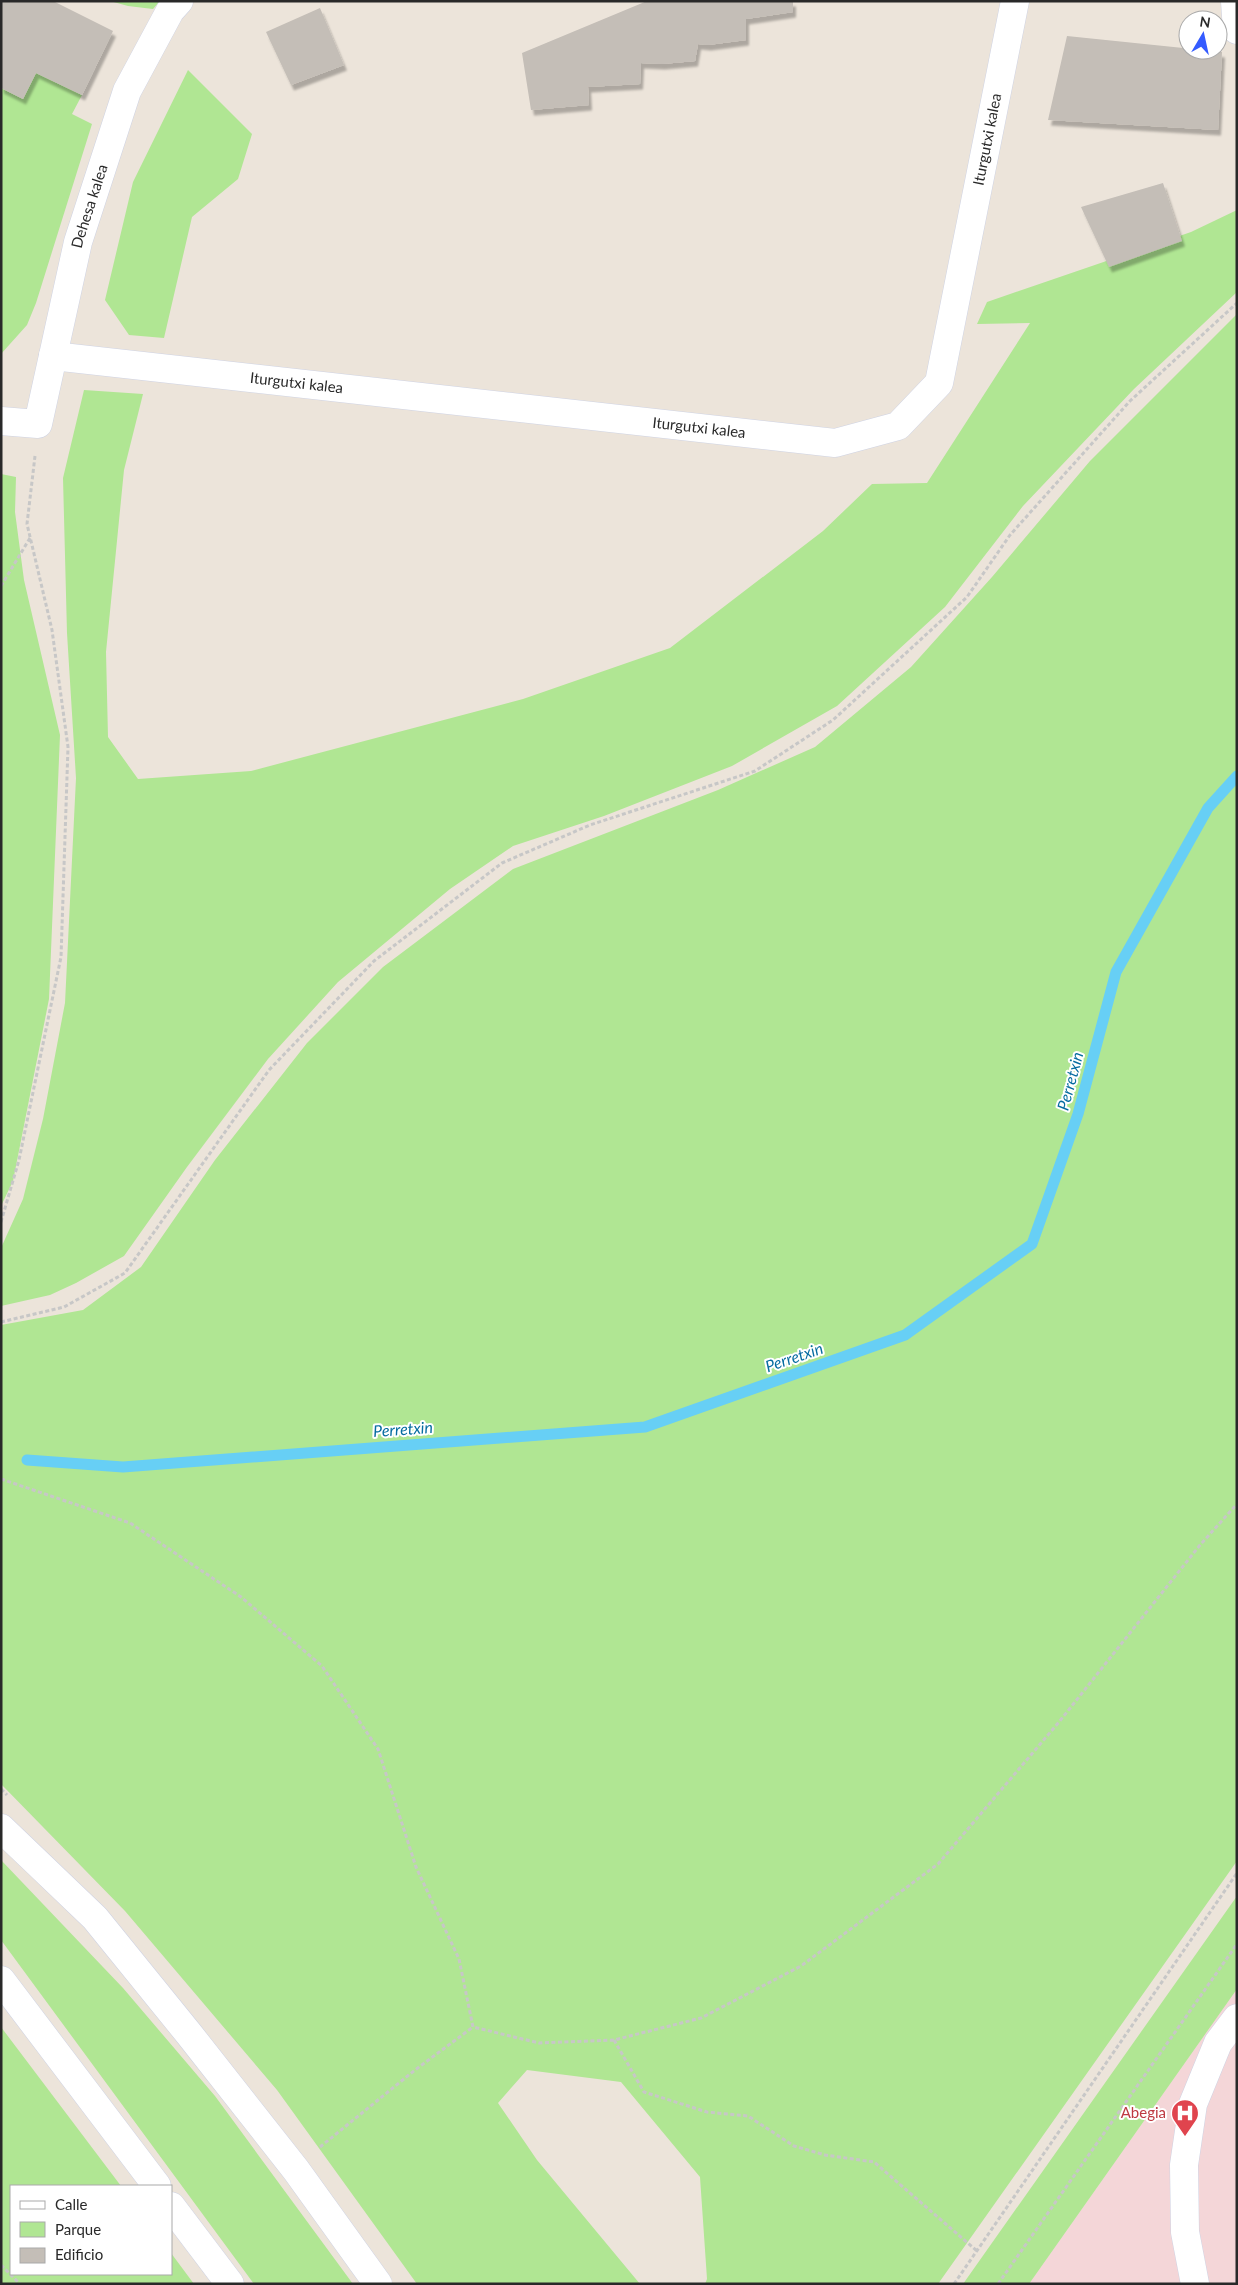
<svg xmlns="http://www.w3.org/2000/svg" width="1238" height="2285" viewBox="0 0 1238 2285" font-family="Lato,sans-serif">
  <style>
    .medical { fill: #f4d6d8 }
    .green { fill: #b0e693 }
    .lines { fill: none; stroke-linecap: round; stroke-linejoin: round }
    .stream { stroke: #67cff5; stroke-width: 11 }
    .building { fill: #c4beb7; filter: url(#shadow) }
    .minor-casing { stroke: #cfd3e3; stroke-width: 29 }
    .path { stroke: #c7c7c7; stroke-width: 3; stroke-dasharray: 4 2.5; stroke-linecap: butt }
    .minor { stroke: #fff; stroke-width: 28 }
    .labels { text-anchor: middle; stroke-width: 4; stroke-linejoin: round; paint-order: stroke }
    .street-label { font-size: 15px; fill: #292929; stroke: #fff }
    .health-label { font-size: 15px; fill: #be3a42; stroke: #fff; text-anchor: end }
    .water-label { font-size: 16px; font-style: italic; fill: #066ca0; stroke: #fff }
  </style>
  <defs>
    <filter id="shadow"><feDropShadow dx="3" dy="5.5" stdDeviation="1" flood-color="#0004"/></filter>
  </defs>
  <rect width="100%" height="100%" fill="#ece4da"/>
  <path class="medical" d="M 1237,1989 L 1237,2284 L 1029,2284 Z"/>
  <path class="green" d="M 110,1 L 160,1 L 153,9 L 128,6 Z
    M 188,70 L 252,134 L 238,179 L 192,217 L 164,338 L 129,335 L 105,300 L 133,182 Z
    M 36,73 L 82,95 L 72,114 L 92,124 L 36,303 L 27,325 L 1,354 L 1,88 L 23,99 Z
    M 1237,210 L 1237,292 L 1134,389 L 1023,506 L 945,607 L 837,706 L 732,766 L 604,816 L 513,846 L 450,889 L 338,982 L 268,1059 L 187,1167 L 124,1256 L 76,1283 L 50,1295 L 1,1306 L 1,1248 L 23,1199 L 43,1119 L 65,1003 L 76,778 L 67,633 L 63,478 L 84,390 L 143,394 L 124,470 L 106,652 L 108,737 L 138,779 L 251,771 L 523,699 L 670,648 L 823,531 L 872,484 L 927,483 L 1030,323 L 977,324 L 987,302 L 1191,232 Z
    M 1237,314 L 1237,1861 L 938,2284 L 705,2284 L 707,2279 L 700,2177 L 621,2082 L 527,2070 L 498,2103 L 537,2160 L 640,2284 L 417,2284 L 277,2090 L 125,1911 L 1,1784 L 1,1325 L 83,1310 L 141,1267 L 215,1160 L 307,1043 L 383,967 L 513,869 L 718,790 L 815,747 L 911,667 L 992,577 L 1090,461 Z
    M 1,474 L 16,477 L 15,512 L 24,580 L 60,735 L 49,999 L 13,1181 L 1,1206 Z
    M 1,1860 L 123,1988 L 215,2096 L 353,2284 L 254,2284 L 1,1940 Z
    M 1237,1896 L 1237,1989 L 1029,2284 L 963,2284 Z
    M 1,2027 L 121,2186 L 11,2186 L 11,2274 L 171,2274 L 171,2253 L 194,2284 L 1,2284 Z"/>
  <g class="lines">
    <path class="stream" d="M 27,1460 L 123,1467 L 645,1427 L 905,1335 L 1032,1244 L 1078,1114 L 1116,972 L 1208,808 L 1237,776"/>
  </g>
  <path class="building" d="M 1,1 L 53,1 L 113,31 L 82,95 L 36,73 L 23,99 L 1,88 Z
    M 647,1 L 793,1 L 793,12 L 746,19 L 746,40 L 708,45 L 698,44 L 695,61 L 662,64 L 641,63 L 640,84 L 588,87 L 589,105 L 531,110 L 522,53 Z
    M 320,8 L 344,65 L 291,85 L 266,32 Z
    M 1067,36 L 1222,52 L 1218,130 L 1048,120 Z
    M 1163,183 L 1182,241 L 1109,267 L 1081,207 Z"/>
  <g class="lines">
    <g class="minor-casing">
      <g id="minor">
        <path d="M 1235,1 L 1237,30"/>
        <path id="s1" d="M 53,356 L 835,443 L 898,426 L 939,383 L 1015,1"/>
        <path id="s2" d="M 1,421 L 38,424 L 78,242 L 127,91 L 170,11 L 179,1"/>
        <path d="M 1,1828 L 95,1918 L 189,2034 L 296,2170 L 378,2284"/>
        <path d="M 1,1980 L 157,2186"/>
        <path d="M 171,2206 L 230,2284"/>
        <path d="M 1195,2284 L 1185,2232 L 1184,2165 L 1193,2104 L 1218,2043 L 1237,2018"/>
      </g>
    </g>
    <path class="path" d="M 1,586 L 30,538
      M 1,1222 L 19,1160 L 61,957 L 68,747 L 52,630 L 27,524 L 35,456
      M 1,1322 L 64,1307 L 125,1273 L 269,1070 L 374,961 L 502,863 L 590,825 L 755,771 L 833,720 L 967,597 L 1010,535 L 1130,401 L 1237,303
      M 1,1479 L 130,1523 L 241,1597 L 322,1666 L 378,1749 L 416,1867 L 459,1959 L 473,2027 L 539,2043 L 614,2040 L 701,2018 L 801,1966 L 938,1864 L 1059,1722 L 1200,1545 L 1237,1504
      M 1,1789 L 7,1795
      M 614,2040 L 644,2092 L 707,2112 L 748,2116 L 794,2146 L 825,2155 L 874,2162 L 977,2251
      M 320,2147 L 415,2070 L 473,2027
      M 1,2265 L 20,2284
      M 954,2284 L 1237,1873
      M 998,2284 L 1237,1944"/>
    <use href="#minor" class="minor"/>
  </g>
  <defs>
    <g id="hospital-pin" transform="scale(1.4375)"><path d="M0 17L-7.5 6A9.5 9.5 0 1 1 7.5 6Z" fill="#e0444e" stroke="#fff"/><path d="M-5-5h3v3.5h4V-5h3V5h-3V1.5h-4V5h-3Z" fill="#fff"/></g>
  </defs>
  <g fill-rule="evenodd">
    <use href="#hospital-pin" x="1185" y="2113"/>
  </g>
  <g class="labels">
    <g class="street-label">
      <text dy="5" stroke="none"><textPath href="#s1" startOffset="1160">Iturgutxi kalea</textPath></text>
      <text dy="5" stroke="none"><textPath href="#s2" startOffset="261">Dehesa kalea</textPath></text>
      <text dy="5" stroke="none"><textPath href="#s1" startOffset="245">Iturgutxi kalea</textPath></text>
      <text dy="5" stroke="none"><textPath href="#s1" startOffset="650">Iturgutxi kalea</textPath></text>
    </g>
    <g class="health-label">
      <text x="1166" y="2118">Abegia</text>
    </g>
    <g class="water-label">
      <text transform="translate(1070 1081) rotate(-75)" y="6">Perretxin</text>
      <text transform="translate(794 1357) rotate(-19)" y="6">Perretxin</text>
      <text transform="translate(403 1429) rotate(-4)" y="6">Perretxin</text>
    </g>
  </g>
  <rect width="1238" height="2285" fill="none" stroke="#292929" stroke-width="5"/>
  <rect x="10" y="2185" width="162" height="90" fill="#ffffff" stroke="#a9a9a9"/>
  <rect x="20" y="2201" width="25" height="8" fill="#ffffff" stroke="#a9a9a9"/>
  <text x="55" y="2210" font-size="15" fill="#292929">Calle</text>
  <rect x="20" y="2222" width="25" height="15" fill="#b0e693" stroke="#a9a9a9"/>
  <text x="55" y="2235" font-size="15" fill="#292929">Parque</text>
  <rect x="20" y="2248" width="25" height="15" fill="#c4beb7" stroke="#a9a9a9"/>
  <text x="55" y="2260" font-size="15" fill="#292929">Edificio</text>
  <g transform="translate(1203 35) rotate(9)"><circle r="24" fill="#ffffff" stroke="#a9a9a9"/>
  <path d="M0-4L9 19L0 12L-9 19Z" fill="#345bff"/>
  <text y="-8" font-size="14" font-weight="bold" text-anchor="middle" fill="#292929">N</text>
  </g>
</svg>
